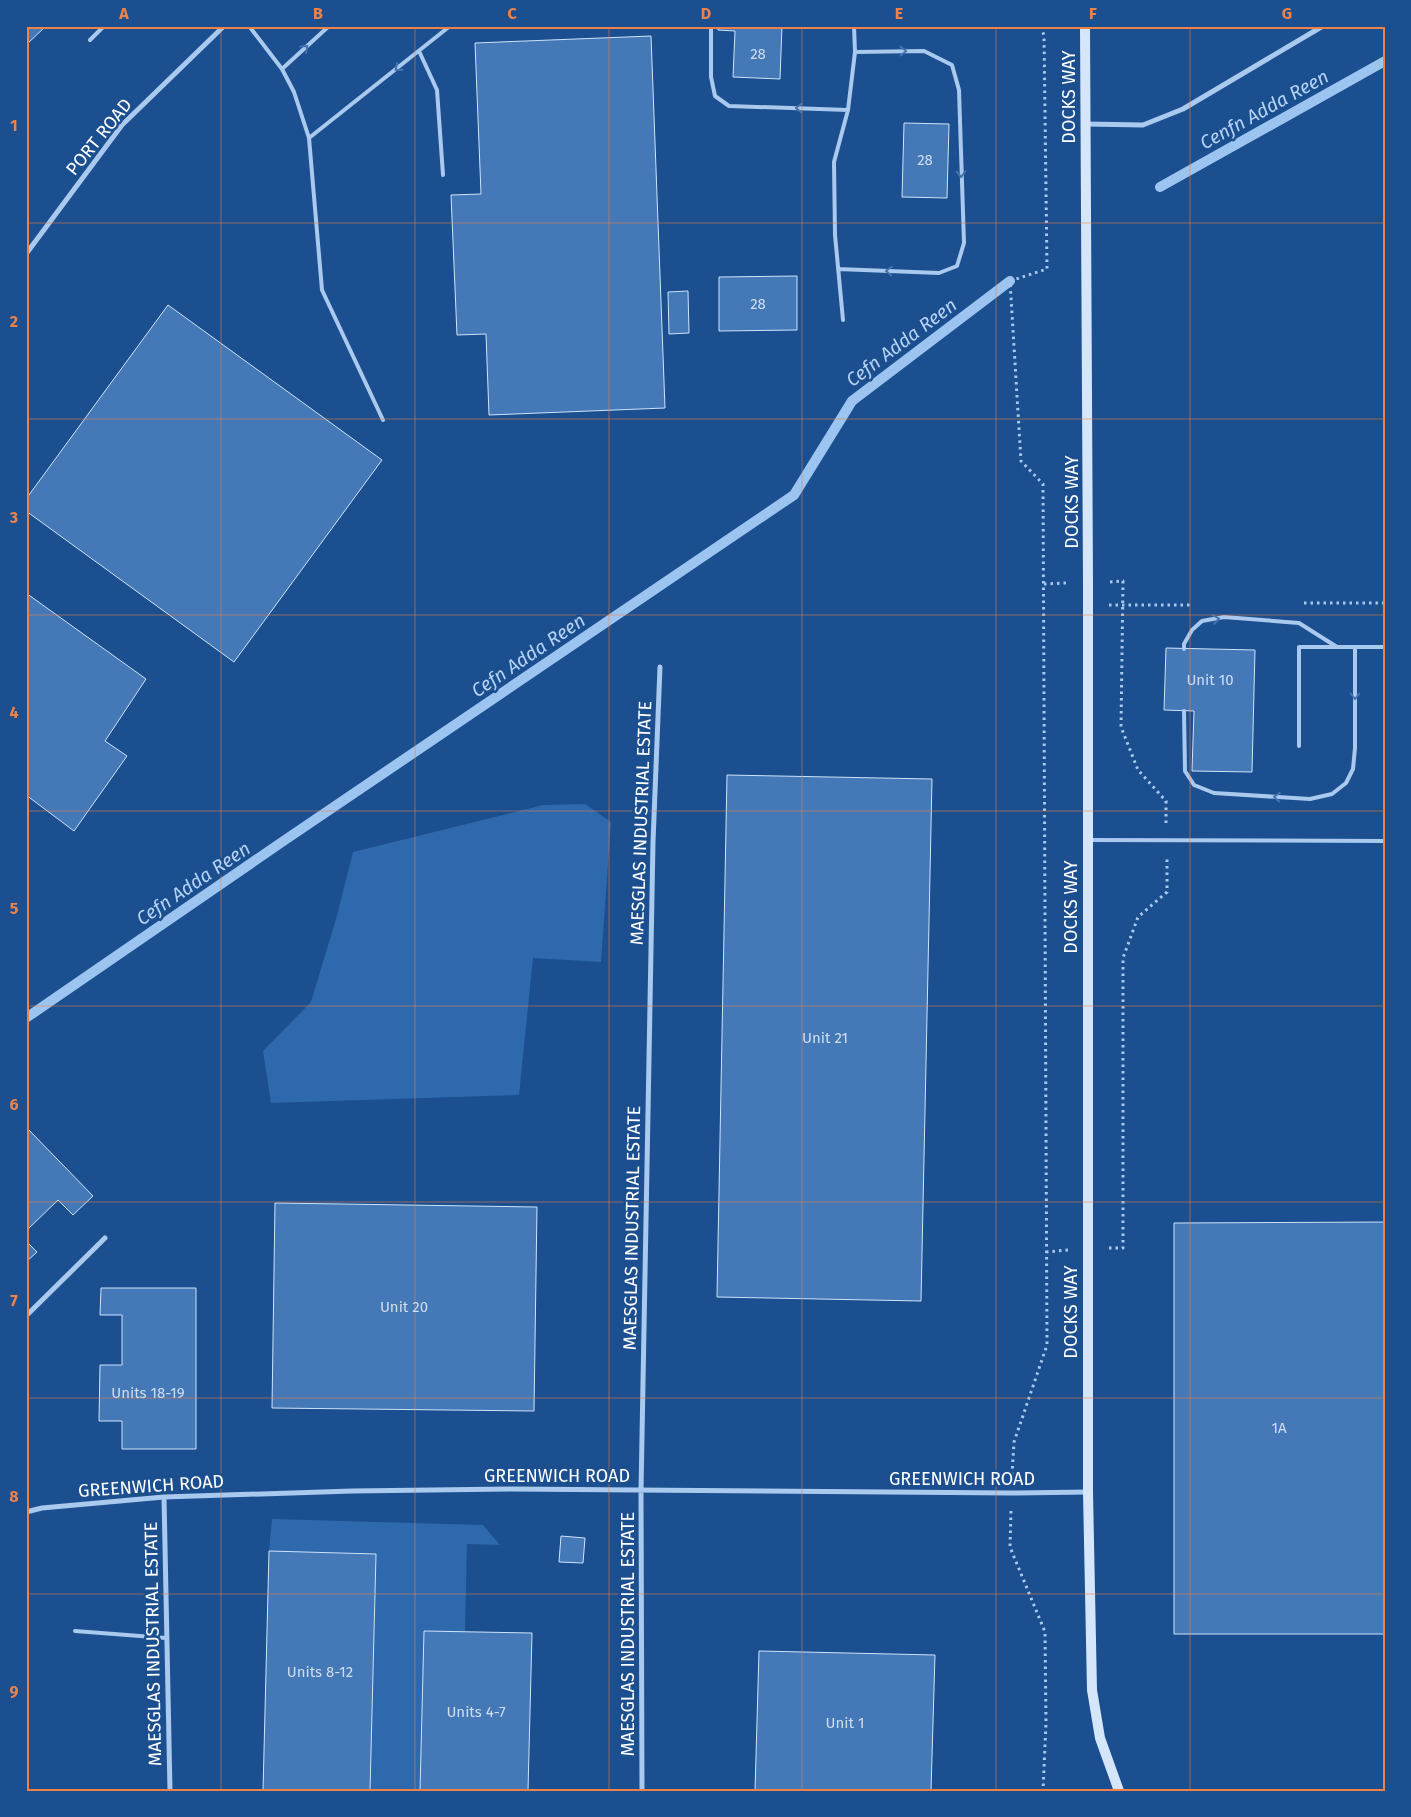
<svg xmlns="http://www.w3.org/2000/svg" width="1411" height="1817" viewBox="0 0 1411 1817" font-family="'Fira Sans',sans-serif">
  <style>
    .green { fill: #2e69ad }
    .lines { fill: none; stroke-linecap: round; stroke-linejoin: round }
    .stream { stroke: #9cc4f0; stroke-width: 10 }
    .building { fill: #4478b7; stroke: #cfe3fa }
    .path { stroke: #a9c9ee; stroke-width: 3; stroke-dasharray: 2.5 4; stroke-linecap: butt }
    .lane { stroke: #a9c9ee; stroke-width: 4 }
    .street { stroke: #a9c9ee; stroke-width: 5 }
    .secondary { stroke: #d6e6fa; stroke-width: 10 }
    .oneway { stroke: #4674ac }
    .grid { fill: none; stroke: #ee8249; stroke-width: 1; stroke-opacity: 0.55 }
    .labels { text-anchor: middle; stroke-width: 5; stroke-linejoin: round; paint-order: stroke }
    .number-label { font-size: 15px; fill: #d0dded }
    .street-label { font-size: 18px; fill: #fff; stroke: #1b4f8f }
    .water-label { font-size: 19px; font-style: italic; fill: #b5d3f5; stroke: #1b4f8f }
    .neatline { fill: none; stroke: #ee8249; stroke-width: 2 }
    .grid-label { font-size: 16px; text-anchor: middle; font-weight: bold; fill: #ee8249 }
  </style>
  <rect width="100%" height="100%" fill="#1b4f8f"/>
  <path class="green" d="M 585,804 L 611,822 L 601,962 L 533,958 L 519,1095 L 271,1103 L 263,1051 L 311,1002 L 336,919 L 353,852 L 543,805 Z
    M 272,1519 L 483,1525 L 500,1545 L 467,1544 L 465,1632 L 424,1631 L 420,1791 L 370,1791 L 376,1554 L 269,1551 Z"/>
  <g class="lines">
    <path class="stream" d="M 1160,187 L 1385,61
      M 26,1018 L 282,842 L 794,495 L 852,401 L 1010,281"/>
  </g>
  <path class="building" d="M 26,26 L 46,26 L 26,45 Z
    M 718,26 L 782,26 L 780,79 L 733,77 L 735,31 L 718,30 Z
    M 651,36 L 665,408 L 489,415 L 486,334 L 457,335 L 451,195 L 481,194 L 475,43 Z
    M 904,123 L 949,124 L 947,198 L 902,197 Z
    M 797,276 L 797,330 L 719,331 L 719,277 Z
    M 688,291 L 689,333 L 669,334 L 668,292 Z
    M 168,305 L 382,460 L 234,662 L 26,511 L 26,499 Z
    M 26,593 L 146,679 L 105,741 L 127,756 L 74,831 L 26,795 Z
    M 1166,648 L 1255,650 L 1252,772 L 1192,771 L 1194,711 L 1164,710 Z
    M 727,775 L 932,779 L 921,1301 L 717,1297 Z
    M 26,1127 L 93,1196 L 73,1215 L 58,1200 L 26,1231 Z
    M 275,1203 L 537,1207 L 534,1411 L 272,1408 Z
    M 1385,1222 L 1385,1634 L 1174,1634 L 1174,1223 Z
    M 26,1241 L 37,1252 L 26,1262 Z
    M 101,1288 L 196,1288 L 196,1449 L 122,1449 L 122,1421 L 99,1421 L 100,1365 L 122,1365 L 122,1315 L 100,1315 Z
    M 561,1536 L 585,1538 L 583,1563 L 559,1562 Z
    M 269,1551 L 376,1554 L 370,1791 L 263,1791 Z
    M 424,1631 L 532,1633 L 528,1791 L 420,1791 Z
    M 759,1651 L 935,1655 L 931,1791 L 755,1791 Z"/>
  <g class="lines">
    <path class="path" d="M 1110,582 L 1123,581 L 1121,727 L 1138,770 L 1166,801 L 1166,823
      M 1044,584 L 1066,583
      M 1304,603 L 1385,603
      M 1109,605 L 1193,605
      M 1109,1248 L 1123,1248 L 1123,958 L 1138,917 L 1167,892 L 1167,859
      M 1046,1252 L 1068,1250
      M 1012,1475 L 1014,1442 L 1047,1345 L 1043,484 L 1021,461 L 1010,281 L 1047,269 L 1044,35 L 1040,26
      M 1011,1511 L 1010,1547 L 1045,1632 L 1046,1723 L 1043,1791"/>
    <path class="lane" d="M 249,26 L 282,69 L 294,92 L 309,138 L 322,290 L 383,420
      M 711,26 L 711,77 L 715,96 L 729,106 L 848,110
      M 90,40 L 104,26
      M 419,51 L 437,90 L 443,175
      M 282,69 L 329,26
      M 309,138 L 450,26
      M 838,269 L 939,273 L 957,266 L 964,243 L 959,90 L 952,65 L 924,51 L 855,52
      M 843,320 L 835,235 L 834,162 L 848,110 L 855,52 L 854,26
      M 1184,649 L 1184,644 L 1192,630 L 1202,621 L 1224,617 L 1299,623 L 1337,647
      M 1184,711 L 1185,771 L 1194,785 L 1214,793 L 1310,799 L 1332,794 L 1346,783 L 1353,769 L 1355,748 L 1355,648
      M 1299,746 L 1299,647 L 1385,647
      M 1090,840 L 1385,841
      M 75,1631 L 166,1638"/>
    <path class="street" d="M 1085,124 L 1143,125 L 1183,109 L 1323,26
      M 26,254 L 122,125 L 224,26
      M 26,1316 L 105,1238
      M 164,1497 L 170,1791
      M 26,1512 L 42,1508 L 164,1497 L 352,1491 L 510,1489 L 1011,1493 L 1088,1492
      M 642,1791 L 641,1491 L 653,842 L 660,667"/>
    <path class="secondary" d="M 1085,26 L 1088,582 L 1088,1492 L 1092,1690 L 1100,1738 L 1119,1791"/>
  </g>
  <defs><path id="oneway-chevron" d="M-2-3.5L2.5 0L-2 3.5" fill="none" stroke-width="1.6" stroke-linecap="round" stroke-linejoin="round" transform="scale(1.25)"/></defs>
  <g class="oneway">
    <use href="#oneway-chevron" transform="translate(305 48) rotate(-42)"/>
    <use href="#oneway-chevron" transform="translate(903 51) rotate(-1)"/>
    <use href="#oneway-chevron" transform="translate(398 68) rotate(141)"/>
    <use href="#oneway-chevron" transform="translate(799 108) rotate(-178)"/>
    <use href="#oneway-chevron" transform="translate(961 174) rotate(89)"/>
    <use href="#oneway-chevron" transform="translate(889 271) rotate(-177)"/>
    <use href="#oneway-chevron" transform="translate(1216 619) rotate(-9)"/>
    <use href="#oneway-chevron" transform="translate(1355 696) rotate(90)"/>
    <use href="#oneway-chevron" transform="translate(1277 797) rotate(-176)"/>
  </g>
  <path class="grid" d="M 221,26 L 221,1791M 415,26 L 415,1791M 609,26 L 609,1791M 802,26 L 802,1791M 996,26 L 996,1791M 1190,26 L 1190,1791M 26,223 L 1385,223M 26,419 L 1385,419M 26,615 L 1385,615M 26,811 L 1385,811M 26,1006 L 1385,1006M 26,1202 L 1385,1202M 26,1398 L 1385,1398M 26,1594 L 1385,1594"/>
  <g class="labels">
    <g class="number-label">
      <text x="758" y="59">28</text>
      <text x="925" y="165">28</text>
      <text x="758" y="309">28</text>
      <text x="1210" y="685">Unit 10</text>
      <text x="825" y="1043">Unit 21</text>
      <text x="404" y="1312">Unit 20</text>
      <text x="148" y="1398">Units 18-19</text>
      <text x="1279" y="1433">1A</text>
      <text x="320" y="1677">Units 8-12</text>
      <text x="476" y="1717">Units 4-7</text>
      <text x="845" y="1728">Unit 1</text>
    </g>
    <g class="street-label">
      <text transform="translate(1069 97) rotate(-90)" y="6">DOCKS WAY</text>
      <text transform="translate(99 137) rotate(-51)" y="6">PORT ROAD</text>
      <text transform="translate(1072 502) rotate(-90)" y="6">DOCKS WAY</text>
      <text transform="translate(641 823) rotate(-88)" y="6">MAESGLAS INDUSTRIAL ESTATE</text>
      <text transform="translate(1071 907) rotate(-90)" y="6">DOCKS WAY</text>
      <text transform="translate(632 1228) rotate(-89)" y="6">MAESGLAS INDUSTRIAL ESTATE</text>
      <text transform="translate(1071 1312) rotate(-90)" y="6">DOCKS WAY</text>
      <text x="557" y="1482">GREENWICH ROAD</text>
      <text x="962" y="1485">GREENWICH ROAD</text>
      <text transform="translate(151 1486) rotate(-4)" y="6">GREENWICH ROAD</text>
      <text transform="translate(628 1634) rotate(-90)" y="6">MAESGLAS INDUSTRIAL ESTATE</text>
      <text transform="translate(153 1644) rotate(-91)" y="6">MAESGLAS INDUSTRIAL ESTATE</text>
    </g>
    <g class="water-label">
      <text transform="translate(1264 109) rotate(-29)" y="7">Cenfn Adda Reen</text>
      <text transform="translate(901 342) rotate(-37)" y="7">Cefn Adda Reen</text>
      <text transform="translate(528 655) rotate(-34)" y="7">Cefn Adda Reen</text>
      <text transform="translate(193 883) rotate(-34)" y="7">Cefn Adda Reen</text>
    </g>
  </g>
  <rect width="1411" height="1817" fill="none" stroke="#1b4f8f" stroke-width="55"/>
  <rect x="28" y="28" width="1356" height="1762" class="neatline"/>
  <g class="grid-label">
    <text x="124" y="19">A</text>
    <text x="318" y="19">B</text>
    <text x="512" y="19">C</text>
    <text x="706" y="19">D</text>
    <text x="899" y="19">E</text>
    <text x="1093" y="19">F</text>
    <text x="1287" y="19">G</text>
    <text x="14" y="131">1</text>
    <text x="14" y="327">2</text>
    <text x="14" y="523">3</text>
    <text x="14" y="718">4</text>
    <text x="14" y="914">5</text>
    <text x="14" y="1110">6</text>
    <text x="14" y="1306">7</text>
    <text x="14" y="1502">8</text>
    <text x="14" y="1697">9</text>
  </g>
</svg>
